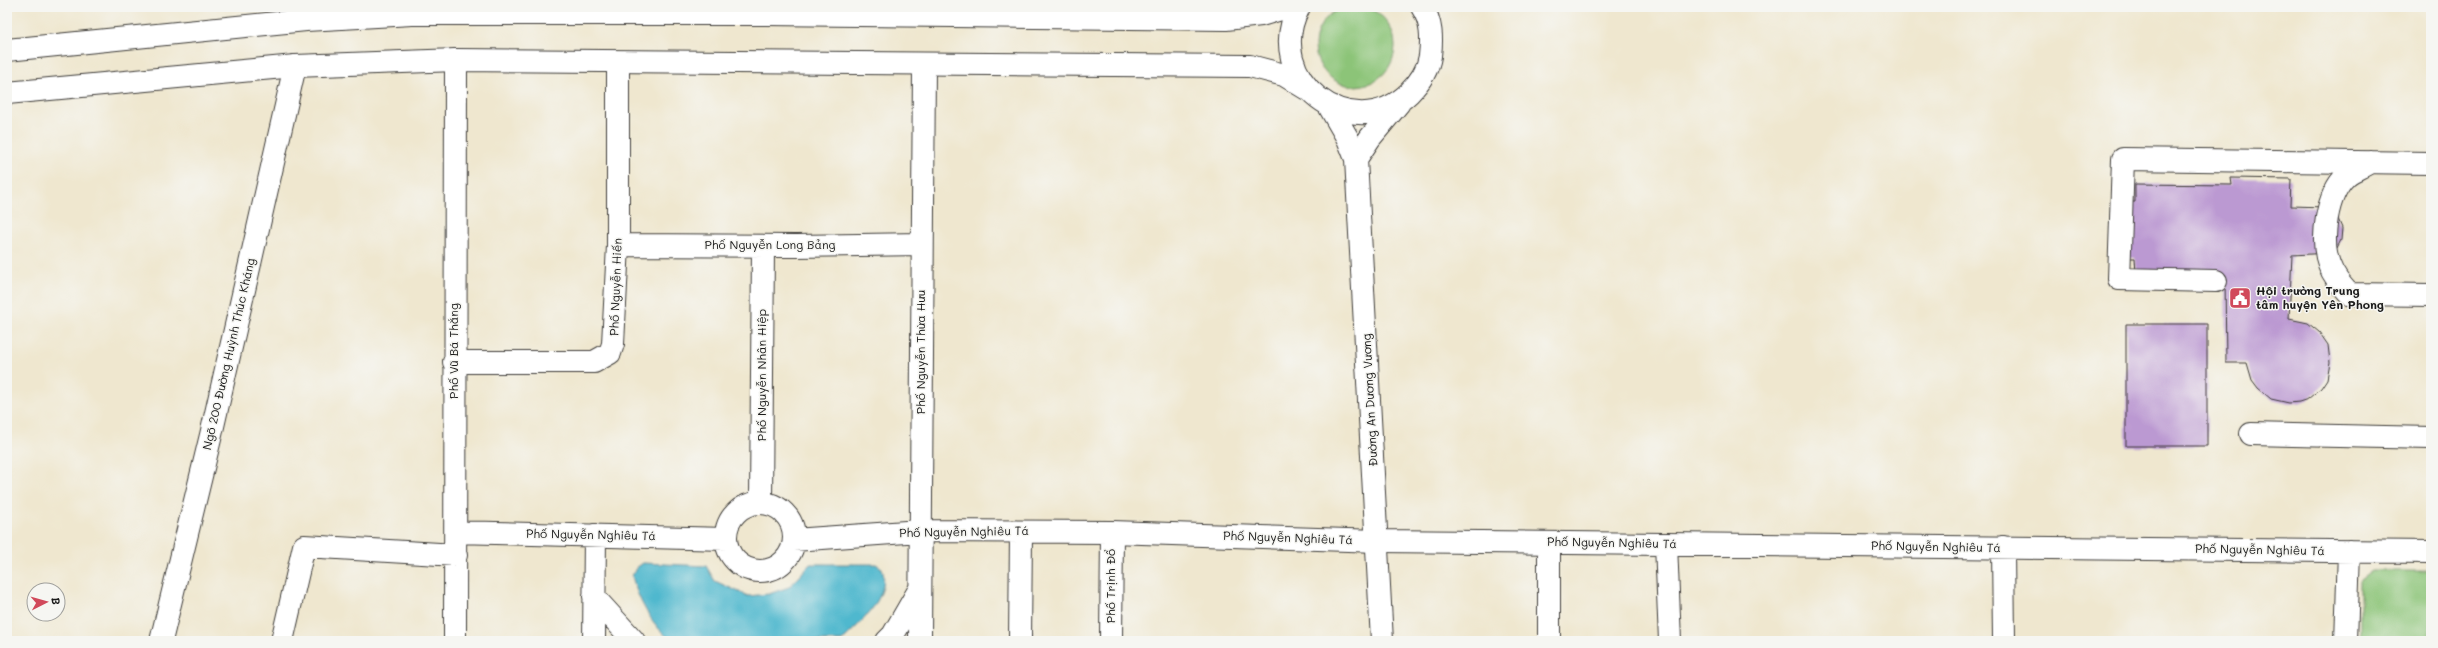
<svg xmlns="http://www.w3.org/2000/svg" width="2438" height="648" viewBox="0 0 2438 648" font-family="Mali,sans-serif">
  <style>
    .green { fill: #8cc478; stroke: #54704a }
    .water { fill: #50b8ce; stroke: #366a75 }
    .building { fill: #bb99d2 }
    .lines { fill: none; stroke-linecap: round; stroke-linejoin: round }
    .minor-casing { stroke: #3c3a37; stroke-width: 24 }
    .major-casing { stroke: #3c3a37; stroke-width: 24 }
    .minor { stroke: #fff; stroke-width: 22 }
    .major { stroke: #fff; stroke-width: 22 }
    .labels { text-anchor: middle; stroke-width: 3; stroke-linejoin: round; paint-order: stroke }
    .street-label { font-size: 12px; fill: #1c1c1c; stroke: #f6f6f2 }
    .poi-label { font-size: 12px; font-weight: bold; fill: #1c1c1c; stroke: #f6f6f2; text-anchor: start }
  </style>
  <rect width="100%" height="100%" fill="#f6f6f2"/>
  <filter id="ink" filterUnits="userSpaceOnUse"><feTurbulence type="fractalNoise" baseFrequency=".025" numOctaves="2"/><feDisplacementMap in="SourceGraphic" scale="8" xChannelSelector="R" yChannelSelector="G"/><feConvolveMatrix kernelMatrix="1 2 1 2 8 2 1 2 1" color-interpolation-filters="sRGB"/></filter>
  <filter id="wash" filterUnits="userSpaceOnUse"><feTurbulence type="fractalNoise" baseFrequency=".012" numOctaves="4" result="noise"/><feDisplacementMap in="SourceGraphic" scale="16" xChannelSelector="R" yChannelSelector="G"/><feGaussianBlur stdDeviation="0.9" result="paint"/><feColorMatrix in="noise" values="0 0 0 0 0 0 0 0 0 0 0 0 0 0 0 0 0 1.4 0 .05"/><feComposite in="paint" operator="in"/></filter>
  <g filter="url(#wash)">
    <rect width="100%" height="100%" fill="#efe7cf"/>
    <path class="green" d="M1315 46a40 40 0 1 1 80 0a40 40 0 1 1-80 0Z
      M 2372,571 L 2431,571 L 2431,641 L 2360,641 L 2360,580 Z"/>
    <path class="water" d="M 643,563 L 706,566 L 715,581 L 748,596 L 769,594 L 789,587 L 810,564 L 876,564 L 882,568 C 891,597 861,622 842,641 L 672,641 C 652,626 638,600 632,576 L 636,568 Z"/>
    <g id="blocks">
      <path class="building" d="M 2231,178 L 2291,179 L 2290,206 L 2326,207 L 2335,212 L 2342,228 L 2341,240 L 2337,248 L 2330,253 L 2292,255 L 2289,319 L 2308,323 L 2319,332 L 2328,345 L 2330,362 L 2327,379 L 2321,388 L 2308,399 L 2299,402 L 2289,403 L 2271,399 L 2258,388 L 2252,380 L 2247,363 L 2226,363 L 2225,276 L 2136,274 L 2135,258 L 2125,258 L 2126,202 L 2135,202 L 2135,184 L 2232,185 Z
        M 2126,324 L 2207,324 L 2207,446 L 2126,446 Z"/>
    </g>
  </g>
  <g filter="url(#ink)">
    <use href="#blocks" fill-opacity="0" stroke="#3c3a37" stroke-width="1"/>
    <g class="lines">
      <g class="minor-casing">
        <path id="minor" d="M 2370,162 C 2363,167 2352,170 2346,176 C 2327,194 2320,239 2329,264 C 2333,276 2341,285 2349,294 L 2431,295
          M 618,245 L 796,246 L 922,244
          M 2216,281 L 2119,279 L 2123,159 L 2431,163
          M 454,362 L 594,362 L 610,353 L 613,344 L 618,245 L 618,62
          M 2251,434 L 2431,438
          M 761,503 L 763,246
          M726 537a34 34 0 1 1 68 0a34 34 0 1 1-68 0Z
          M 456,532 L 726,539
          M 794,540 L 920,531 L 1112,532 L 1378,541 L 2431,552
          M 1666,544 L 1670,641
          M 2003,547 L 2004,641
          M 594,597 L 634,641
          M 161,641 L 211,435 L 295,66
          M 282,641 L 304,546 L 456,555
          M 455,641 L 456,60
          M 594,641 L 595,535
          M 887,641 L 893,635 L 919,590
          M 920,641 L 924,64
          M 1020,641 L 1021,532
          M 1111,641 L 1112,532
          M 1549,641 L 1549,543
          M 2346,641 L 2349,551"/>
      </g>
      <g class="major-casing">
        <path id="major" d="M 1299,7 C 1261,78 1351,149 1409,93 C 1419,83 1428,70 1430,56 C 1432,39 1432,22 1422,7
          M 7,50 L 306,20 L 412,14 L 765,14 L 1226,19 L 1261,15 L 1288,7
          M 7,93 L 295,66 L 456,60 L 1250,66 L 1284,75 L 1307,89
          M 1329,106 L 1348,139 L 1356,159 L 1382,641
          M 1356,159 L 1370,138 L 1399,103"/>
      </g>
      <use href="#minor" class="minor"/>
      <use href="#major" class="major"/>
    </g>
  </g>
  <defs>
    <g id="civic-square" transform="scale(1.15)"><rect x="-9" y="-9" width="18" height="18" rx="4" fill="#d1495b" stroke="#f6f6f2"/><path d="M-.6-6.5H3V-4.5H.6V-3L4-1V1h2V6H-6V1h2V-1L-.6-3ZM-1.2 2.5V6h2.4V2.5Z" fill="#fff"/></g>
  </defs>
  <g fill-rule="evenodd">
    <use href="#civic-square" x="2240" y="298"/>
  </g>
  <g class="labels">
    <g class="street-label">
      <text x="770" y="249">Phố Nguyễn Long Bảng</text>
      <text transform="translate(616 287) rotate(-88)" y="4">Phố Nguyễn Hiến</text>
      <text transform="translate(454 351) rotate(-90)" y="4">Phố Vũ Bá Thắng</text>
      <text transform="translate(921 352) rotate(-90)" y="4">Phố Nguyễn Thừa Hưu</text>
      <text transform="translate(229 354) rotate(-77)" y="4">Ngõ 200 Đường Huỳnh Thúc Kháng</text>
      <text transform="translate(762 375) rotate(-90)" y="4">Phố Nguyễn Nhân Hiệp</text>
      <text transform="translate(1370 400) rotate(-93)" y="4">Đường An Dương Vương</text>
      <text transform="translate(964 532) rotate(-1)" y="4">Phố Nguyễn Nghiêu Tá</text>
      <text transform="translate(591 535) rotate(1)" y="4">Phố Nguyễn Nghiêu Tá</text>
      <text transform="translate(1288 538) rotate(2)" y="4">Phố Nguyễn Nghiêu Tá</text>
      <text transform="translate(1612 543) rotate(1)" y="4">Phố Nguyễn Nghiêu Tá</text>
      <text transform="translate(1936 547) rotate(1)" y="4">Phố Nguyễn Nghiêu Tá</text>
      <text transform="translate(2260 550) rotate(1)" y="4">Phố Nguyễn Nghiêu Tá</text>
      <text transform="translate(1111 586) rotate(-90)" y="4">Phố Trịnh Đổ</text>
    </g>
    <g class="poi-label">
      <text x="2256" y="295">Hội trường Trung<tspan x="2256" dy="14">tâm huyện Yên Phong</tspan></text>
    </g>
  </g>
  <rect width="2438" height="648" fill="none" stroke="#f6f6f2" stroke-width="24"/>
  <g transform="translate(46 602) rotate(84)"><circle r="19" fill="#f6f6f2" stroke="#9f9f9c"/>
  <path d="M0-3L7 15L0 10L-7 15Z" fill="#d1495b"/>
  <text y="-6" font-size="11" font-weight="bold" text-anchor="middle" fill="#1c1c1c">B</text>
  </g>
</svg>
